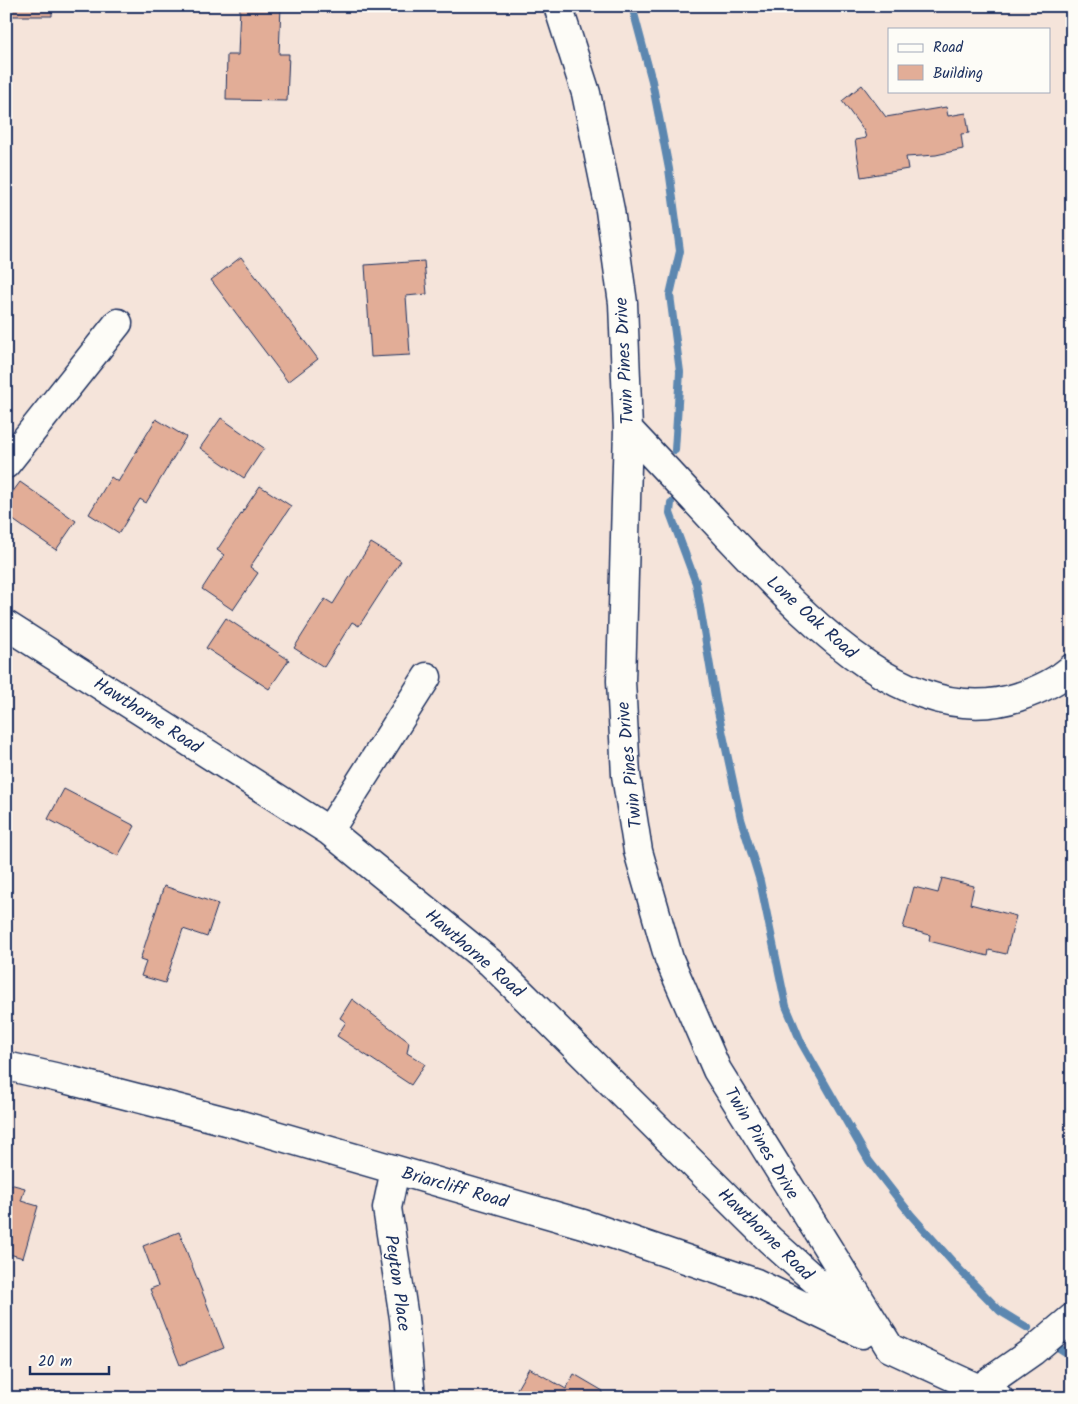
<svg xmlns="http://www.w3.org/2000/svg" width="1078" height="1404" viewBox="0 0 1078 1404" font-family="Kalam,sans-serif">
  <style>
    .lines { fill: none; stroke-linecap: round; stroke-linejoin: round }
    .stream { stroke: #5c87b0; stroke-width: 8 }
    .building { fill: #e2ad97; stroke: #1b2f5e }
    .minor-casing { stroke: #1b2f5e; stroke-width: 31 }
    .minor { stroke: #fdfcf7; stroke-width: 28 }
    .labels { text-anchor: middle; stroke-width: 4; stroke-linejoin: round; paint-order: stroke }
    .street-label { font-size: 18px; fill: #1b2f5e; stroke: #fdfcf7 }
  </style>
  <rect width="100%" height="100%" fill="#f5e4da"/>
  <filter id="ink" filterUnits="userSpaceOnUse"><feTurbulence type="fractalNoise" baseFrequency=".02" numOctaves="2"/><feDisplacementMap in="SourceGraphic" scale="10" xChannelSelector="R" yChannelSelector="G"/><feConvolveMatrix kernelMatrix="1 2 1 2 8 2 1 2 1" color-interpolation-filters="sRGB"/></filter>
  <g filter="url(#ink)">
    <g class="lines">
      <path class="stream" d="M 632,6 L 652,81 L 669,169 L 680,251 L 670,295 L 680,372 L 675,450
        M 671,503 L 670,513 L 696,583 L 716,702 L 741,819 L 760,881 L 786,1006 L 801,1042 L 869,1161 L 911,1215 L 958,1268 L 1000,1311 L 1028,1328
        M 1053,1344 L 1072,1356"/>
    </g>
    <path class="building" d="M 6,6 L 52,6 L 52,16 L 6,16 Z
      M 240,6 L 281,6 L 279,54 L 289,54 L 287,101 L 226,100 L 227,55 L 238,55 Z
      M 862,85 L 886,117 L 946,107 L 948,116 L 966,113 L 969,133 L 961,134 L 963,149 L 936,155 L 906,157 L 908,169 L 861,177 L 855,140 L 866,138 L 864,131 L 842,101 Z
      M 241,257 L 318,359 L 288,382 L 211,280 Z
      M 424,261 L 427,294 L 406,296 L 410,355 L 371,357 L 365,265 Z
      M 221,418 L 264,448 L 244,478 L 200,448 Z
      M 156,419 L 186,437 L 146,503 L 140,499 L 119,533 L 89,514 L 111,477 L 118,482 Z
      M 20,482 L 76,521 L 56,550 L 6,515 L 6,501 Z
      M 260,486 L 291,506 L 250,567 L 258,573 L 233,610 L 202,589 L 224,555 L 217,550 Z
      M 371,543 L 401,561 L 359,626 L 352,622 L 324,667 L 294,648 L 325,599 L 333,604 Z
      M 226,618 L 289,660 L 269,689 L 206,648 Z
      M 64,789 L 135,826 L 118,856 L 48,819 Z
      M 942,878 L 974,886 L 970,904 L 1016,916 L 1006,954 L 989,950 L 988,956 L 929,941 L 930,935 L 903,928 L 914,887 L 938,893 Z
      M 164,886 L 218,904 L 207,937 L 183,929 L 165,983 L 141,976 L 146,962 L 140,960 Z
      M 352,999 L 409,1042 L 407,1053 L 425,1064 L 411,1085 L 337,1036 L 346,1022 L 340,1018 Z
      M 6,1183 L 25,1188 L 21,1201 L 38,1206 L 23,1258 L 6,1253 Z
      M 179,1232 L 224,1348 L 180,1365 L 150,1289 L 158,1286 L 143,1246 Z
      M 529,1368 L 566,1389 L 574,1374 L 603,1391 L 599,1398 L 522,1398 L 514,1394 Z"/>
    <g class="lines">
      <g class="minor-casing">
        <path id="minor" d="M 558,6 L 586,93 L 610,210 L 623,303 L 628,429 L 621,681 L 626,775 L 638,851 L 669,959 L 717,1070 L 890,1348 L 999,1398
          M 628,429 C 662,465 696,501 729,537 C 798,609 906,734 1018,697 C 1036,691 1058,681 1072,668
          M 6,464 L 118,323
          M 6,625 L 329,831 L 491,963 L 770,1240 L 865,1325
          M 329,831 L 427,677
          M 6,1066 L 68,1080 L 234,1123 L 583,1224 L 756,1283 L 862,1334
          M 395,1170 L 387,1208 L 404,1318 L 411,1398
          M 980,1388 L 1033,1351 L 1072,1318"/>
      </g>
      <use href="#minor" class="minor"/>
    </g>
  </g>
  <g class="labels">
    <g class="street-label">
      <text transform="translate(624 361) rotate(-93)" y="6">Twin Pines Drive</text>
      <text transform="translate(812 617) rotate(42)" y="6">Lone Oak Road</text>
      <text transform="translate(148 715) rotate(33)" y="6">Hawthorne Road</text>
      <text transform="translate(629 765) rotate(-96)" y="6">Twin Pines Drive</text>
      <text transform="translate(475 953) rotate(41)" y="6">Hawthorne Road</text>
      <text transform="translate(762 1143) rotate(59)" y="6">Twin Pines Drive</text>
      <text transform="translate(455 1187) rotate(16)" y="6">Briarcliff Road</text>
      <text transform="translate(766 1234) rotate(44)" y="6">Hawthorne Road</text>
      <text transform="translate(398 1283) rotate(82)" y="6">Peyton Place</text>
    </g>
  </g>
  <rect width="1078" height="1404" fill="none" stroke="#fdfcf7" stroke-width="25"/>
  <rect x="12" y="12" width="1053" height="1379" fill="none" stroke="#1b2f5e" stroke-width="2" filter="url(#ink)"/>
  <rect x="888" y="28" width="162" height="65" fill="#fdfcf7" stroke="#a3aaba"/>
  <rect x="898" y="44" width="25" height="8" fill="#fdfcf7" stroke="#a3aaba"/>
  <text x="933" y="52" font-size="15" fill="#1b2f5e">Road</text>
  <rect x="898" y="65" width="25" height="15" fill="#e2ad97" stroke="#a3aaba"/>
  <text x="933" y="78" font-size="15" fill="#1b2f5e">Building</text>
  <path d="M30 1366v8h79v-8" fill="none" stroke="#1b2f5e" stroke-width="2.5"/>
  <text x="38" y="1366" font-size="15" fill="#1b2f5e" stroke="#fdfcf7" stroke-width="4" paint-order="stroke">20 m</text>
</svg>
